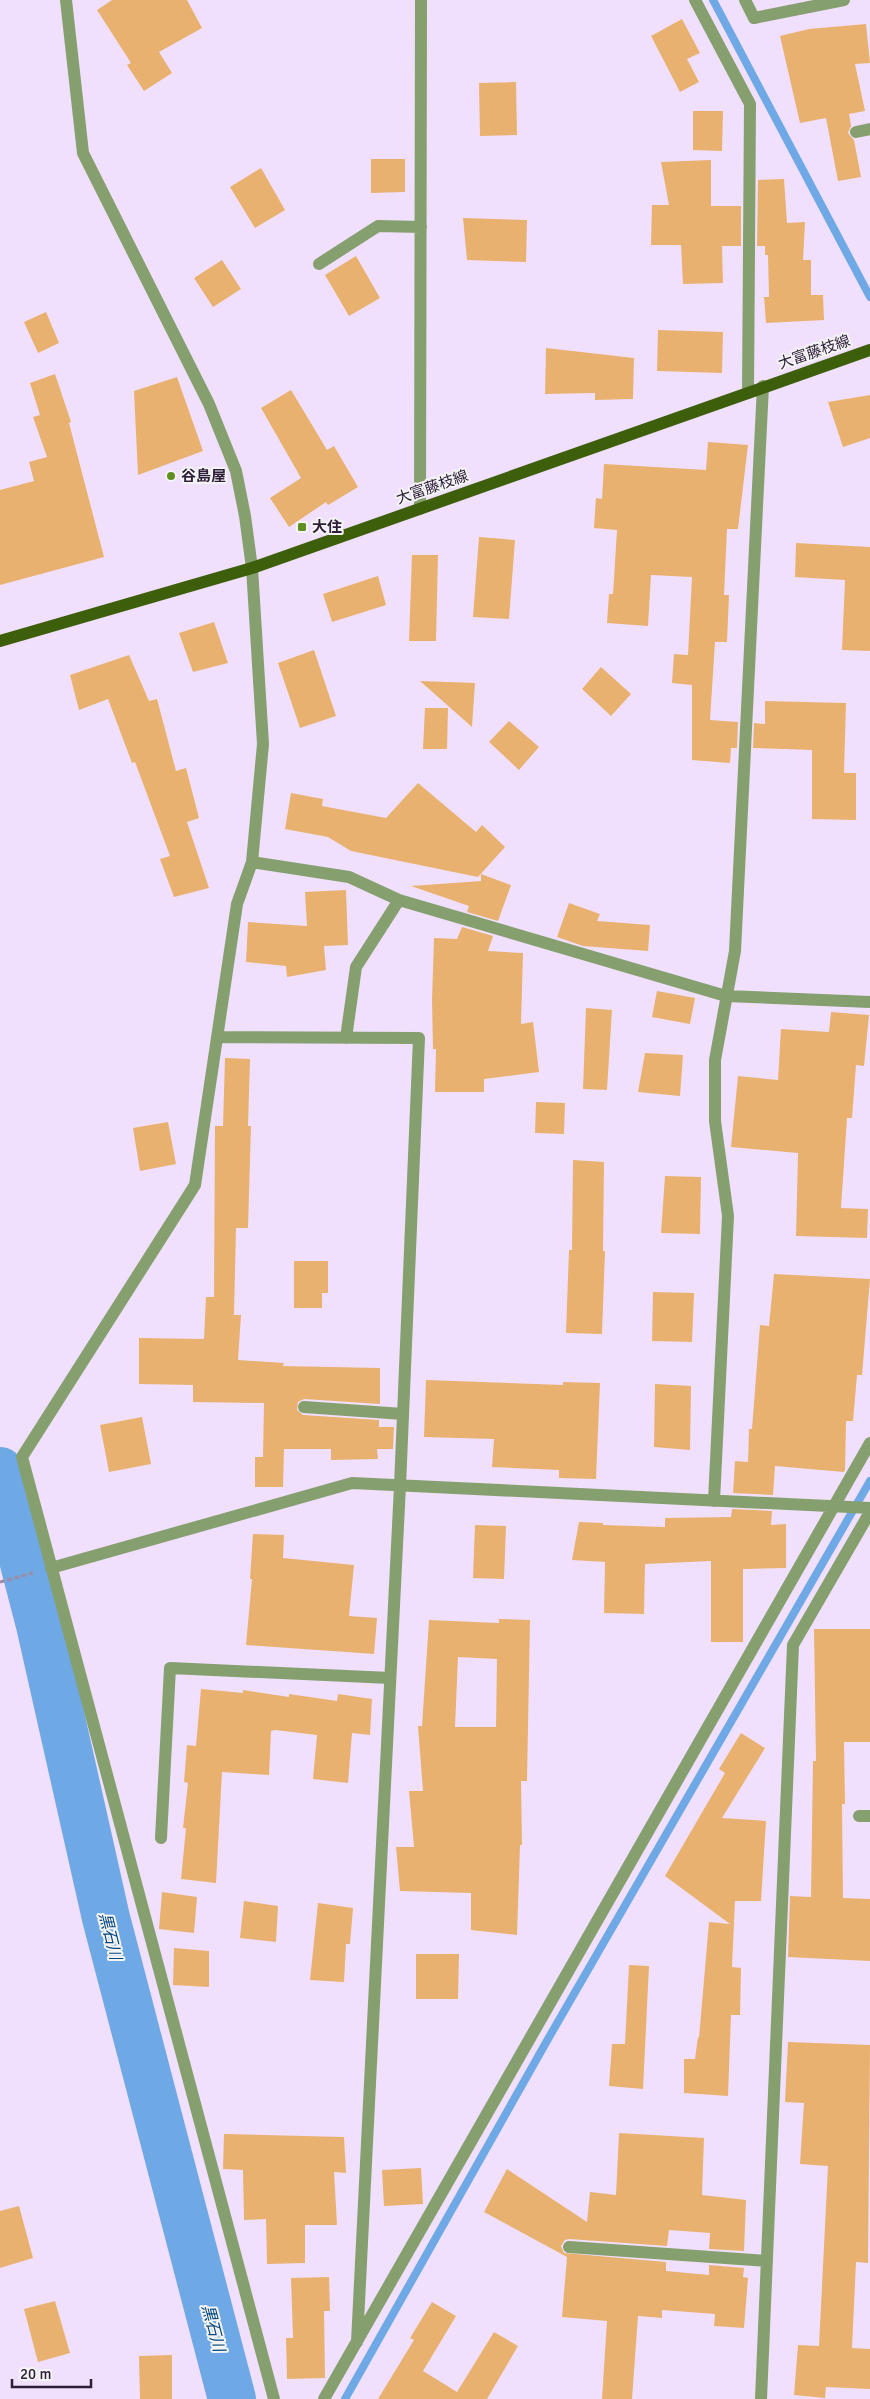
<svg xmlns="http://www.w3.org/2000/svg" width="870" height="2399" viewBox="0 0 870 2399" font-family="Signika,'Noto Sans JP',sans-serif">
  <style>
    .lines { fill: none; stroke-linecap: round; stroke-linejoin: round }
    .stream { stroke: #6fa9e5; stroke-width: 8 }
    .river { stroke: #6fa9e5; stroke-width: 48 }
    .building { fill: #e9b16f; fill-rule: evenodd }
    .path { stroke: #9c8ca8; stroke-width: 3; stroke-dasharray: 5 2.5; stroke-linecap: butt }
    .minor { stroke: #869f6e; stroke-width: 12 }
    .major { stroke: #3d5f0b; stroke-width: 12 }
    .poi-dot { fill: #5f8e22; stroke: #f4f4f4; stroke-width: 2 }
    .labels { text-anchor: middle; stroke-width: 4; stroke-linejoin: round; paint-order: stroke }
    .street-label { font-size: 15px; fill: #2e1d38; stroke: #f4f4f4 }
    .poi-label { font-size: 15px; font-weight: bold; fill: #2e1d38; stroke: #f4f4f4; text-anchor: start }
    .water-label { font-size: 16px; font-style: italic; fill: #01457b; stroke: #f4f4f4 }
  </style>
  <rect width="100%" height="100%" fill="#f0e0fd"/>
  <g class="lines">
    <path class="stream" d="M 713,0 L 870,297
      M 345,2399 L 548,2039 L 870,1481"/>
    <path class="river" d="M 0,1471 L 40,1625 L 106,1918 L 232,2399"/>
  </g>
  <path class="building" d="M 112,0 L 187,0 L 202,28 L 159,52 L 172,73 L 144,91 L 127,65 L 131,63 L 97,10 Z
    M 682,19 L 700,53 L 687,59 L 699,82 L 680,92 L 651,36 Z
    M 866,24 L 870,63 L 855,64 L 865,111 L 849,114 L 851,126 L 848,133 L 854,140 L 861,177 L 838,181 L 826,118 L 800,123 L 780,36 L 809,29 Z
    M 516,82 L 517,135 L 480,136 L 479,83 Z
    M 693,111 L 723,111 L 722,151 L 693,150 Z
    M 371,159 L 405,159 L 405,192 L 371,193 Z
    M 711,160 L 711,206 L 741,206 L 741,246 L 722,246 L 723,283 L 683,284 L 681,245 L 651,245 L 652,205 L 669,205 L 661,162 Z
    M 261,168 L 285,210 L 255,228 L 230,187 Z
    M 784,179 L 787,223 L 805,222 L 803,260 L 811,260 L 811,295 L 823,295 L 824,320 L 766,323 L 764,297 L 769,297 L 768,255 L 765,255 L 765,246 L 757,246 L 758,180 Z
    M 463,218 L 527,220 L 526,262 L 467,260 Z
    M 356,256 L 380,298 L 349,316 L 325,275 Z
    M 222,260 L 241,289 L 213,307 L 194,278 Z
    M 46,312 L 59,343 L 38,353 L 24,322 Z
    M 658,330 L 723,332 L 722,373 L 657,371 Z
    M 546,348 L 634,358 L 633,399 L 595,400 L 595,393 L 545,394 Z
    M 55,374 L 71,422 L 69,423 L 104,557 L 0,585 L 0,490 L 34,481 L 29,462 L 47,457 L 33,417 L 40,415 L 30,383 Z
    M 177,377 L 203,451 L 138,475 L 134,391 Z
    M 291,390 L 327,450 L 334,446 L 358,487 L 328,505 L 326,502 L 289,527 L 270,498 L 301,478 L 261,408 Z
    M 870,395 L 870,438 L 843,447 L 828,402 Z
    M 708,442 L 748,445 L 738,529 L 727,529 L 724,595 L 729,595 L 727,642 L 715,642 L 710,720 L 738,722 L 737,748 L 731,748 L 730,763 L 692,760 L 692,685 L 672,683 L 674,654 L 688,655 L 692,577 L 651,575 L 648,626 L 607,623 L 609,594 L 613,594 L 617,530 L 594,528 L 596,498 L 602,499 L 604,464 L 706,470 Z
    M 479,537 L 515,540 L 509,619 L 473,617 Z
    M 796,543 L 870,547 L 870,651 L 842,650 L 845,580 L 795,577 Z
    M 412,555 L 438,555 L 436,641 L 409,641 Z
    M 378,576 L 386,605 L 332,622 L 323,594 Z
    M 214,622 L 228,663 L 193,672 L 179,633 Z
    M 314,650 L 336,716 L 300,728 L 278,663 Z
    M 129,655 L 149,701 L 157,699 L 176,771 L 186,768 L 199,818 L 187,822 L 209,888 L 174,897 L 160,859 L 170,856 L 135,762 L 132,763 L 108,699 L 79,710 L 70,675 Z
    M 601,667 L 631,694 L 611,716 L 582,689 Z
    M 420,681 L 475,683 L 472,727 Z
    M 765,701 L 846,703 L 844,773 L 856,773 L 856,820 L 812,819 L 812,750 L 753,748 L 754,723 L 765,724 Z
    M 425,708 L 448,708 L 447,749 L 423,749 Z
    M 509,721 L 539,747 L 519,770 L 489,742 Z
    M 418,783 L 476,832 L 482,825 L 505,847 L 478,877 L 351,851 L 328,837 L 285,829 L 291,793 L 323,799 L 322,806 L 386,818 Z
    M 481,874 L 511,885 L 498,921 L 467,912 L 469,906 L 411,886 L 481,881 Z
    M 346,890 L 348,945 L 324,946 L 326,970 L 287,977 L 286,966 L 246,962 L 248,922 L 307,926 L 305,892 Z
    M 569,903 L 600,914 L 597,921 L 650,925 L 648,951 L 583,946 L 557,937 Z
    M 462,927 L 493,936 L 488,951 L 523,953 L 521,1024 L 533,1022 L 539,1072 L 484,1079 L 484,1092 L 435,1092 L 436,1049 L 433,1049 L 432,1000 L 434,938 L 457,939 Z
    M 657,991 L 695,998 L 690,1024 L 652,1017 Z
    M 586,1008 L 612,1010 L 607,1090 L 583,1089 Z
    M 831,1012 L 869,1015 L 864,1066 L 856,1065 L 852,1118 L 847,1118 L 841,1208 L 868,1209 L 867,1238 L 796,1236 L 798,1153 L 731,1147 L 738,1076 L 778,1080 L 781,1029 L 829,1032 Z
    M 645,1053 L 683,1055 L 680,1096 L 638,1092 Z
    M 225,1058 L 250,1059 L 248,1126 L 251,1126 L 248,1228 L 236,1228 L 234,1315 L 241,1315 L 238,1360 L 284,1363 L 283,1366 L 380,1368 L 380,1404 L 304,1399 L 298,1402 L 297,1410 L 303,1415 L 379,1420 L 379,1427 L 394,1427 L 393,1449 L 377,1449 L 378,1459 L 331,1460 L 331,1449 L 284,1449 L 283,1487 L 255,1487 L 255,1457 L 263,1457 L 264,1403 L 193,1402 L 193,1385 L 139,1384 L 139,1338 L 204,1339 L 206,1297 L 214,1297 L 215,1126 L 223,1126 Z
    M 536,1102 L 565,1103 L 564,1134 L 535,1133 Z
    M 168,1122 L 176,1164 L 140,1171 L 133,1128 Z
    M 573,1160 L 604,1162 L 603,1251 L 605,1251 L 602,1334 L 566,1333 L 569,1250 L 572,1250 Z
    M 665,1176 L 701,1177 L 700,1234 L 661,1233 Z
    M 294,1261 L 328,1261 L 328,1293 L 322,1293 L 322,1308 L 294,1308 Z
    M 774,1274 L 870,1279 L 862,1375 L 857,1375 L 853,1421 L 846,1421 L 845,1470 L 844,1472 L 775,1466 L 773,1495 L 733,1493 L 735,1461 L 748,1462 L 749,1429 L 752,1429 L 760,1325 L 769,1326 Z
    M 653,1292 L 694,1293 L 692,1342 L 652,1341 Z
    M 426,1380 L 563,1385 L 563,1382 L 600,1383 L 596,1479 L 559,1478 L 559,1470 L 492,1467 L 494,1439 L 424,1437 Z
    M 655,1384 L 691,1386 L 690,1450 L 654,1447 Z
    M 142,1417 L 151,1464 L 109,1472 L 100,1425 Z
    M 732,1509 L 772,1511 L 771,1525 L 786,1524 L 786,1568 L 743,1569 L 743,1642 L 711,1642 L 711,1561 L 645,1564 L 644,1614 L 604,1613 L 605,1562 L 572,1560 L 579,1522 L 603,1523 L 603,1525 L 665,1527 L 665,1518 L 731,1517 Z
    M 475,1525 L 506,1526 L 504,1579 L 473,1578 Z
    M 253,1534 L 284,1535 L 283,1558 L 354,1565 L 349,1616 L 377,1618 L 374,1654 L 246,1645 L 252,1579 L 250,1579 Z
    M 499,1619 L 530,1620 L 527,1781 L 521,1781 L 522,1845 L 520,1845 L 517,1935 L 471,1930 L 471,1893 L 400,1891 L 396,1847 L 414,1847 L 409,1791 L 423,1791 L 418,1726 L 422,1726 L 429,1620 L 499,1623 ZM 458,1657 L 497,1659 L 496,1727 L 455,1727 Z
    M 814,1629 L 870,1629 L 870,1742 L 844,1742 L 845,1804 L 842,1804 L 843,1898 L 870,1899 L 870,1961 L 788,1957 L 790,1896 L 811,1897 L 813,1761 L 816,1761 Z
    M 201,1689 L 243,1693 L 243,1690 L 289,1697 L 289,1694 L 337,1701 L 338,1694 L 372,1699 L 370,1735 L 352,1733 L 348,1783 L 313,1779 L 317,1735 L 275,1730 L 271,1731 L 269,1775 L 222,1772 L 216,1883 L 181,1879 L 186,1828 L 183,1828 L 188,1783 L 184,1782 L 187,1745 L 196,1746 Z
    M 741,1733 L 765,1748 L 722,1818 L 766,1821 L 761,1901 L 735,1901 L 732,1967 L 741,1968 L 740,2015 L 731,2015 L 728,2096 L 684,2093 L 684,2059 L 695,2059 L 698,2037 L 699,2038 L 709,1922 L 730,1924 L 665,1876 L 725,1773 L 719,1769 Z
    M 162,1892 L 197,1897 L 194,1933 L 159,1929 Z
    M 244,1901 L 278,1906 L 276,1942 L 240,1938 Z
    M 318,1903 L 353,1908 L 350,1944 L 346,1944 L 344,1982 L 310,1980 Z
    M 174,1948 L 209,1951 L 209,1987 L 173,1985 Z
    M 416,1954 L 459,1954 L 458,1999 L 416,1999 Z
    M 629,1965 L 649,1966 L 643,2089 L 609,2086 L 612,2044 L 625,2044 Z
    M 788,2042 L 870,2045 L 868,2263 L 856,2262 L 852,2348 L 870,2349 L 870,2389 L 826,2387 L 825,2398 L 794,2395 L 798,2345 L 819,2346 L 828,2166 L 800,2164 L 804,2103 L 785,2102 Z
    M 619,2133 L 704,2138 L 702,2195 L 746,2200 L 744,2251 L 709,2249 L 710,2233 L 669,2230 L 667,2246 L 569,2239 L 565,2240 L 561,2246 L 564,2253 L 666,2262 L 666,2271 L 709,2275 L 709,2265 L 744,2268 L 743,2277 L 748,2278 L 744,2328 L 714,2326 L 715,2314 L 662,2310 L 662,2318 L 638,2316 L 632,2399 L 602,2399 L 607,2321 L 562,2317 L 567,2257 L 484,2212 L 507,2169 L 587,2222 L 590,2192 L 616,2195 Z
    M 224,2134 L 344,2137 L 346,2173 L 334,2172 L 337,2225 L 305,2225 L 305,2263 L 267,2264 L 266,2219 L 244,2220 L 243,2170 L 223,2169 Z
    M 421,2168 L 423,2204 L 384,2206 L 382,2170 Z
    M 19,2206 L 33,2258 L 0,2268 L 0,2211 Z
    M 329,2277 L 330,2311 L 324,2311 L 325,2378 L 287,2379 L 286,2338 L 293,2338 L 291,2278 Z
    M 55,2301 L 70,2353 L 38,2362 L 24,2309 Z
    M 432,2302 L 456,2316 L 423,2371 L 457,2392 L 494,2332 L 518,2346 L 487,2399 L 378,2399 L 414,2340 L 410,2338 Z
    M 172,2355 L 172,2399 L 140,2399 L 139,2356 Z"/>
  <g class="lines">
    <path class="path" d="M 0,1582 L 33,1573"/>
    <path class="minor" d="M 66,0 L 83,153 L 209,404 L 236,471 L 245,516 L 252,568 L 263,744 L 252,862 L 237,904 L 195,1185 L 22,1457 L 274,2399
      M 695,0 L 750,104 L 748,393
      M 745,0 L 754,18 L 844,0
      M 856,132 L 870,129
      M 319,264 L 378,226 L 421,227
      M 420,509 L 421,0
      M 252,862 L 349,877 L 399,900 L 726,996 L 870,1002
      M 217,1037 L 419,1038 L 400,1486 L 357,2342
      M 346,1038 L 356,967 L 399,900
      M 304,1407 L 403,1414
      M 714,1501 L 728,1216 L 715,1121 L 715,1060 L 735,951 L 763,386
      M 51,1568 L 352,1483 L 870,1508
      M 859,1816 L 870,1816
      M 161,1838 L 170,1668 L 390,1678
      M 569,2247 L 767,2261
      M 324,2399 L 870,1443
      M 761,2399 L 793,1645 L 870,1512"/>
    <path class="major" d="M 0,641 L 252,568 L 870,350"/>
  </g>
  <g class="poi-dot">
    <circle cx="171" cy="476" r="5"/>
    <rect x="297" y="522" width="10" height="10" rx="2.5"/>
  </g>
  <g class="labels">
    <g class="street-label">
      <text transform="translate(814 352) rotate(-19)" y="5">大富藤枝線</text>
      <text transform="translate(432 487) rotate(-19)" y="5">大富藤枝線</text>
    </g>
    <g class="poi-label">
      <text x="181" y="481">谷島屋</text>
      <text x="312" y="532">大住</text>
    </g>
    <g class="water-label">
      <text transform="translate(111 1936) rotate(76)" y="6">黒石川</text>
      <text transform="translate(214 2328) rotate(75)" y="6">黒石川</text>
    </g>
  </g>
  <path d="M12 2379v8h79v-8" fill="none" stroke="#2e1d38" stroke-width="2.5"/>
  <text x="20" y="2379" font-size="15" fill="#2e1d38" stroke="#f4f4f4" stroke-width="4" paint-order="stroke">20 m</text>
</svg>
